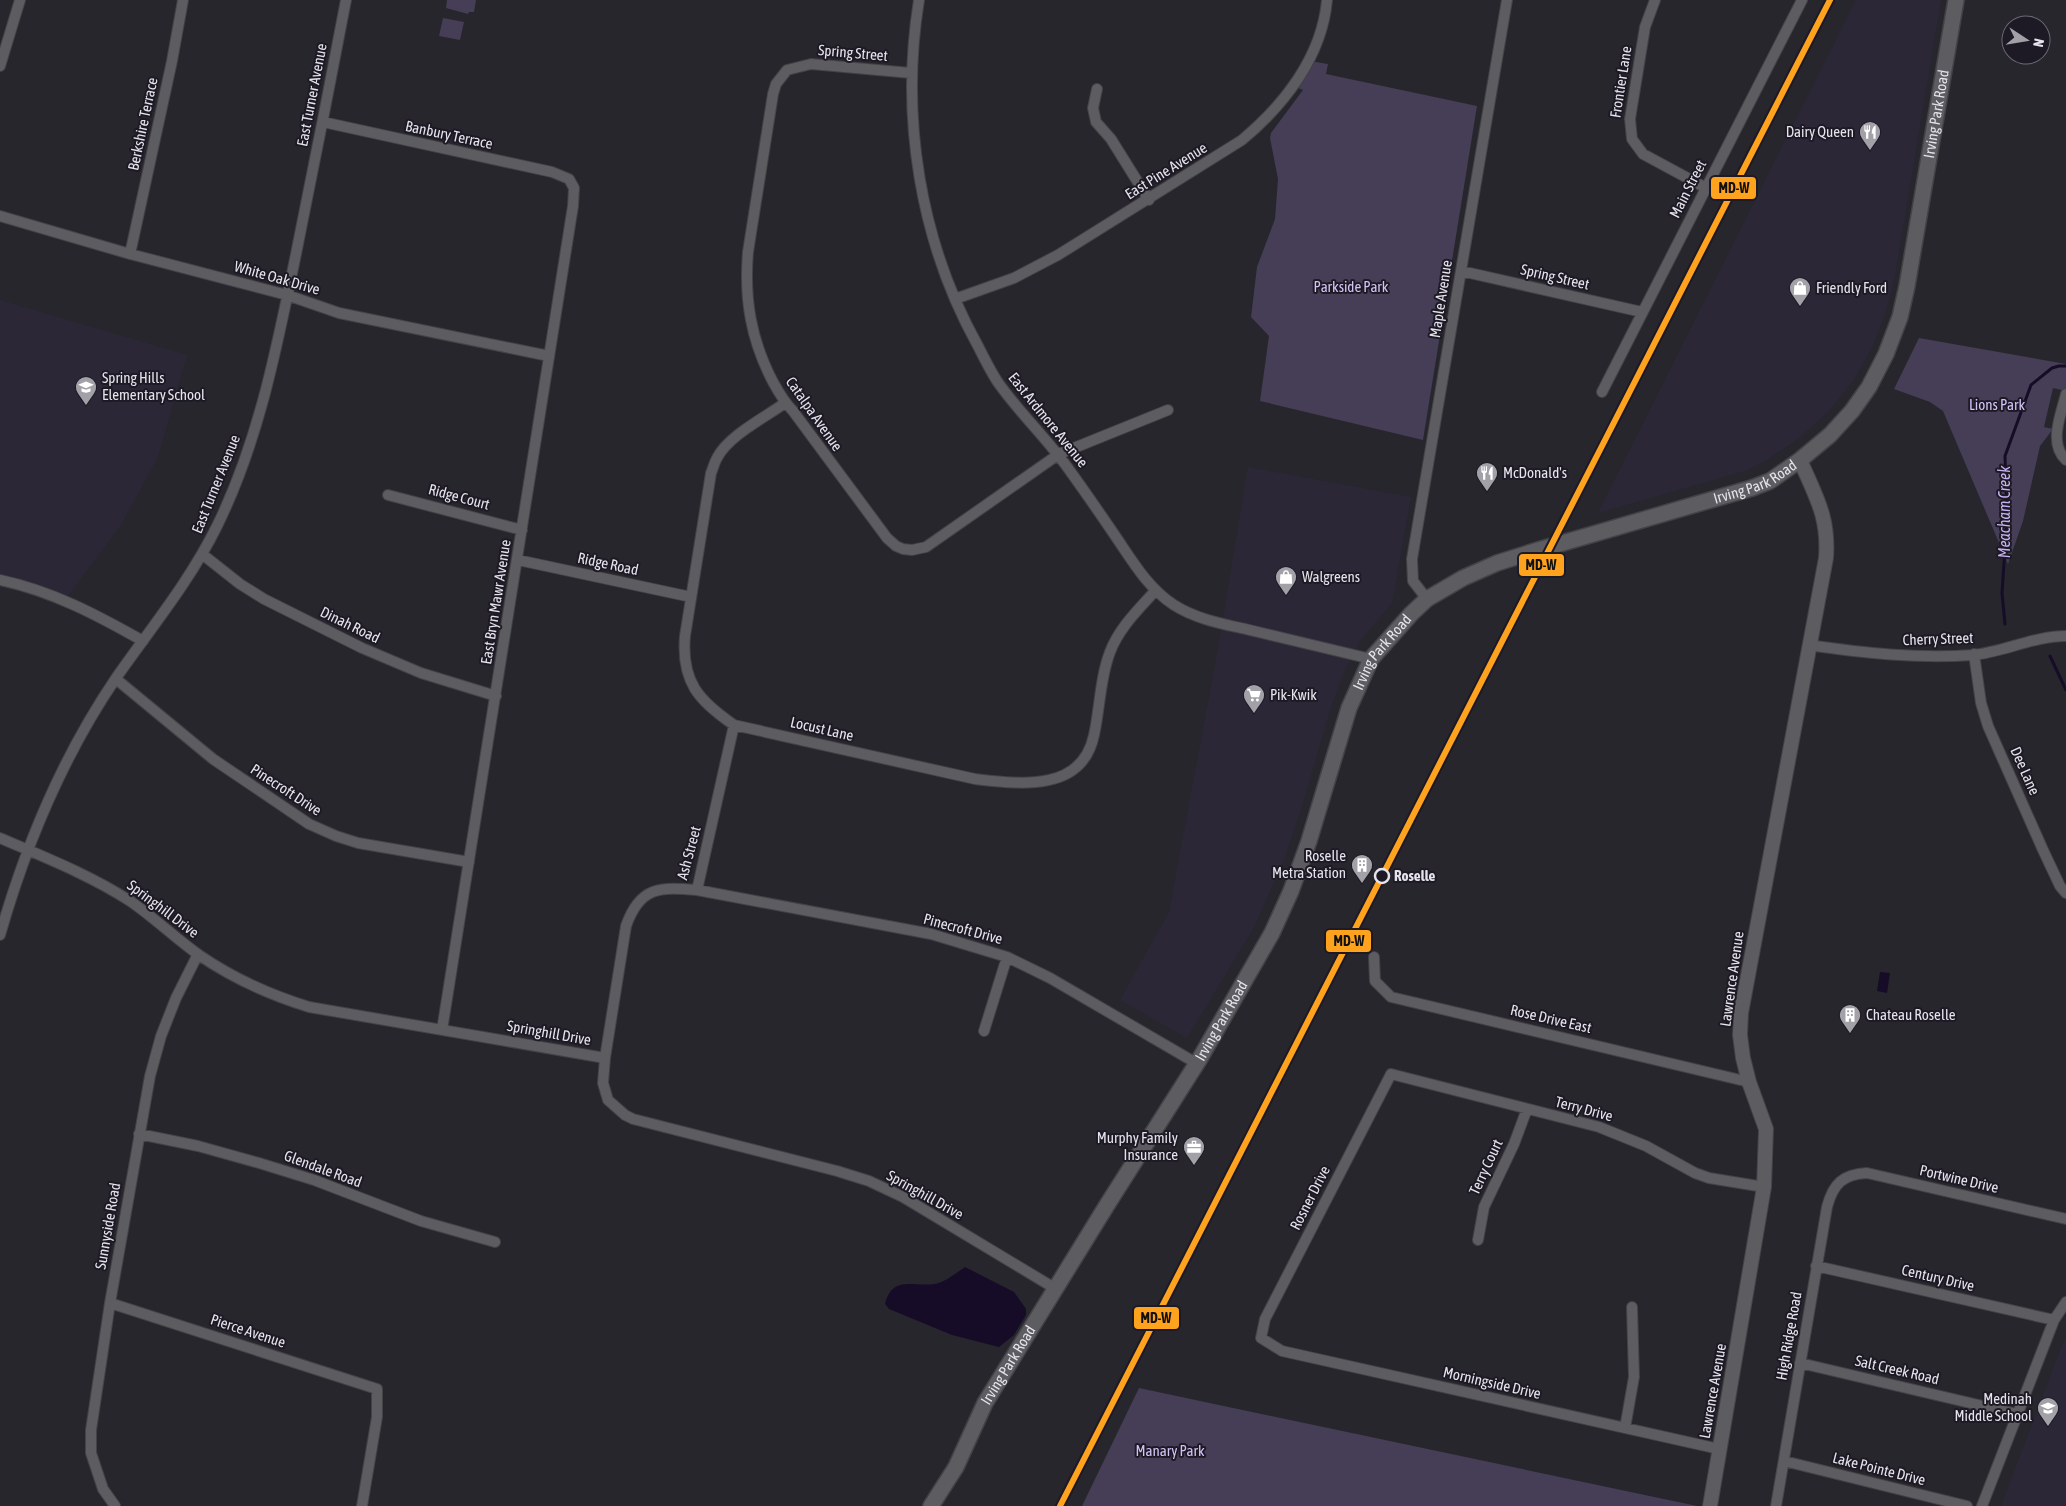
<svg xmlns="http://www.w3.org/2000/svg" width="2066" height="1506" viewBox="0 0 2066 1506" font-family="'Asap Condensed',sans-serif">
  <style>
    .built { fill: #2c2737 }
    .green { fill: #453e56 }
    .water { fill: #170c28 }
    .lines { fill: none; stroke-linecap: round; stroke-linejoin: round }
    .stream { stroke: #170c28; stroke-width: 3 }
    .minor-casing { stroke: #434247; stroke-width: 12 }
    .tertiary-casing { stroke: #434247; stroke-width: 16 }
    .secondary-casing { stroke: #434247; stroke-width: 18 }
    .minor { stroke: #5d5c60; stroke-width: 10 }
    .tertiary { stroke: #5d5c60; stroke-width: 14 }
    .secondary { stroke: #5d5c60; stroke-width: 15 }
    .rail-1-casing { stroke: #1d1925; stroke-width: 10 }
    .rail-1 { stroke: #ffa21d; stroke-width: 6 }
    .stop-dot { fill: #1d1925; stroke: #e5e3eb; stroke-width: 2.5 }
    .labels { text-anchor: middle; stroke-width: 4; stroke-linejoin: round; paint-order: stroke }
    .street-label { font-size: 15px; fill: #e5e3eb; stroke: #1d1925 }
    .poi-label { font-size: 15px; fill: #e5e3eb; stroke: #1d1925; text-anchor: start }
    .park-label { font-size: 15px; fill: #d3c4f7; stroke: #1d1925 }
    .stop-label { font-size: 15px; font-weight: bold; fill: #e5e3eb; stroke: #1d1925; text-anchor: start }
    .water-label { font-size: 16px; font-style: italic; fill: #c7b3f3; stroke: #1d1925 }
    .line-badge { stroke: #1d1925; stroke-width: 2 }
    .pale-badge-label { font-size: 14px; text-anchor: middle; font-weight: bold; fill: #111 }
  </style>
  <rect width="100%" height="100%" fill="#27262c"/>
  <path class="built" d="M 1856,0 L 1941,0 L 1894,281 L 1885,314 L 1873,346 L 1853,381 L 1828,412 L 1799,438 L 1765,461 L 1748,470 L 1598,513 Z
    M 0,300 L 187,355 L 158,457 L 121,525 L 67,597 L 0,577 Z
    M 1248,467 L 1411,497 L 1392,603 L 1359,642 L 1342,677 L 1330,710 L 1303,803 L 1283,862 L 1254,927 L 1187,1038 L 1120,1000 L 1169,912 L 1220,638 Z
    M 2066,1336 L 2066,1506 L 2001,1506 L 2061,1348 Z"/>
  <path class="green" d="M 447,0 L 476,0 L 474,12 L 469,12 L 468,14 L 446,8 Z
    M 443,18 L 464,22 L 460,40 L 439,36 Z
    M 1310,61 L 1328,64 L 1326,74 L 1477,106 L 1423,440 L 1260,401 L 1269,336 L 1251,317 L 1257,267 L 1275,219 L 1278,179 L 1270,138 L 1271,133 L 1303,90 L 1298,88 L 1297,84 Z
    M 1919,338 L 2066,364 L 2066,391 L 2053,388 L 2044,427 L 2053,429 L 2040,446 L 2023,521 L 2008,564 L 1943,411 L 1930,402 L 1894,389 Z
    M 1139,1388 L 1697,1506 L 1082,1506 Z"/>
  <path class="water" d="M 1880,972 L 1890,973 L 1887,993 L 1877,991 Z
    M 965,1267 L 1014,1292 L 1026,1309 L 1026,1315 L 1014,1335 L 999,1347 L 952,1335 L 889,1309 L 885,1304 C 892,1275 913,1287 934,1284 C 944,1283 956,1273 965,1267 Z"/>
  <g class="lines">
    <path class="stream" d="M 2005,624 L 2002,593 L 2007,518 L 2005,456 L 2031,385 L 2052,368 L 2059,366 L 2066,366
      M 2050,656 L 2066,690"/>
    <g class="minor-casing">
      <path id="minor" d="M 919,0 C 900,117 920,242 978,346 C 984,358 990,370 997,381 C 1019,413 1048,439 1070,471 C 1086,493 1101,515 1116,537 C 1133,562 1148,588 1174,605 C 1199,621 1230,625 1258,632 C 1296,641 1333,650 1371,659
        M 1655,0 L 1645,27 L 1630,119 L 1632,139 L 1643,154 L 1706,188
        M 0,66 L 20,0
        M 911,73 L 811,64 L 787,70 L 776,84 L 773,94 L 748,252 C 744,299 751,340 773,382 C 779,393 784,402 793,411 L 887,538 L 896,546 L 903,549 L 912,550 L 926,547 L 1059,454 L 1168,410
        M 1097,89 L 1093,108 L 1096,122 L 1111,139 L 1149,200
        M 323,122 L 552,172 L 569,179 L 574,188 L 573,206 L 442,1030
        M 0,216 L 130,254 L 287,295 L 339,313 L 549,356
        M 130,254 L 172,61 L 183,0
        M 1461,271 L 1642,312
        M 955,299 L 1014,278 L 1058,255 L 1242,140 C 1284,105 1322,57 1327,0
        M 1602,392 L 1802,0
        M 2066,394 C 2061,415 2048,443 2066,460
        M 785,403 C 764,418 728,436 717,458 C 714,463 713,469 711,473 L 685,636 C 681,682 699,701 734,725 L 975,779 C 1019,784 1082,793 1094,735 C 1100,708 1100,678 1110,652 C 1119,628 1138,610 1155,591
        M 388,495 L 522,530
        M 202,554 L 240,584 L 264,599 L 362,648 L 421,673 L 496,696
        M 518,560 L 691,597
        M 0,580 C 52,591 97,615 143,641
        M 1427,599 L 1413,581 L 1412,559 L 1507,0
        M 1809,645 C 1864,653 1917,659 1973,655 C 2004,652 2034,636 2066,636
        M 1974,654 L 1981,703 L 1988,726 L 2043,850 L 2060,886 L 2066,893
        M 116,679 L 213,759 L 309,824 L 336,836 L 358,843 L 469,862
        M 0,838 C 44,857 90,875 130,901 C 155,918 176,939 199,955 C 234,979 270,995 309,1007 L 605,1058
        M 697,890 L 734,725
        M 0,935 C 26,844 63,756 116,678 C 151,628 190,581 217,526 C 259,441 277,346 296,254 C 313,169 330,85 346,0
        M 1374,957 L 1375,981 L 1391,997 L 1749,1082
        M 984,1031 L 1007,957
        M 139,1134 L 198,1146 L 259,1163 L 314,1180 L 421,1221 L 495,1242
        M 1478,1240 L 1484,1207 L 1514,1144 L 1527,1109
        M 1816,1266 L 2054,1320
        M 1056,1289 L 903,1197 L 869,1181 L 837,1171 L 633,1119 L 625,1115 L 608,1100 L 603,1083 L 605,1058 L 626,926 C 640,886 660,887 697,890 L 931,934 L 1007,957 L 1050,978 L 1196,1063
        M 110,1303 L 377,1389 L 377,1417 L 362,1506
        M 1800,1363 L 2017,1414
        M 1625,1428 L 1634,1377 L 1632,1307
        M 1719,1449 L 1282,1351 L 1261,1338 L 1265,1319 L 1391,1074 L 1599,1127 L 1646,1146 L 1695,1173 L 1709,1178 L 1764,1187
        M 1784,1461 L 1967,1506
        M 115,1506 L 103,1489 L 91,1453 L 91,1430 L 110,1303 L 150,1076 L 161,1036 L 176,998 L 198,954
        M 1776,1506 L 1827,1207 C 1833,1184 1843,1174 1867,1173 L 2066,1219
        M 1982,1506 L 2054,1320 L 2066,1302"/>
    </g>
    <g class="tertiary-casing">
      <path id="tertiary" d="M 1710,1506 L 1764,1187 L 1766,1129 L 1749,1082 L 1743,1058 L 1740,1035 L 1741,1013 L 1826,558 C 1829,517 1816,497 1800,460"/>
    </g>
    <g class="secondary-casing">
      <g id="secondary">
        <path id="s1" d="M 931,1506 L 956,1467 L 985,1403 L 1107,1205 L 1199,1060 L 1272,933 L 1291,891 L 1309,841 L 1349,708 L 1371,659 L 1411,614 L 1427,599 L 1463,578 L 1497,563 L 1535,551 L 1752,488 L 1770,481 L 1800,460 L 1830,435 L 1852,411 L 1869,387 L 1886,354 L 1900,317 L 1907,286 L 1956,0"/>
      </g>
    </g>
    <use href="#minor" class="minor"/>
    <use href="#tertiary" class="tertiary"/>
    <use href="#secondary" class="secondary"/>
    <g class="rail-1-casing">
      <path id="rail-1" d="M 1060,1506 L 1830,0"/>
    </g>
    <use href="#rail-1" class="rail-1"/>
  </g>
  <defs>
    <g id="restaurant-pin" transform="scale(1.125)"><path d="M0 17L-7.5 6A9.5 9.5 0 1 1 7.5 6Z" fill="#a2a1a8" stroke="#1d1925"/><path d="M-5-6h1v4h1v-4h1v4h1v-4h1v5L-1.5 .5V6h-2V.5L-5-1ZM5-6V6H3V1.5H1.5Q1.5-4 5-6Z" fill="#fff"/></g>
    <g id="shop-pin" transform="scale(1.125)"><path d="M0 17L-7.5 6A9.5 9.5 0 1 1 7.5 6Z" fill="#a2a1a8" stroke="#1d1925"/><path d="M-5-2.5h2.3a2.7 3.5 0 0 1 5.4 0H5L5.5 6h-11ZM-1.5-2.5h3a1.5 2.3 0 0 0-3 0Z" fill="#fff"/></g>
    <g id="school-pin" transform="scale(1.125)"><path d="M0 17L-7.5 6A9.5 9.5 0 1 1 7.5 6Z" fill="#a2a1a8" stroke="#1d1925"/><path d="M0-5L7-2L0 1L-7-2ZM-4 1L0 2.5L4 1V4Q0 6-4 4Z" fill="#fff"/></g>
    <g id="supermarket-pin" transform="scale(1.125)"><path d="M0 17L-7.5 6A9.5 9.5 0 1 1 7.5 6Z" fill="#a2a1a8" stroke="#1d1925"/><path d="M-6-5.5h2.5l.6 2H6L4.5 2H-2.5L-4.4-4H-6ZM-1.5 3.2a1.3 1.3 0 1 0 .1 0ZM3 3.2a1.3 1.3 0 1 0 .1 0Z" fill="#fff"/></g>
    <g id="building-pin" transform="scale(1.125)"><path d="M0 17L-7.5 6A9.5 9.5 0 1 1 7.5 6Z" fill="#a2a1a8" stroke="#1d1925"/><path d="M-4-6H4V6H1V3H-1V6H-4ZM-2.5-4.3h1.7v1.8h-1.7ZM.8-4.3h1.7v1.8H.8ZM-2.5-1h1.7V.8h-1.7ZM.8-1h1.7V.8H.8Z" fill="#fff"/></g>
    <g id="office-pin" transform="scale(1.125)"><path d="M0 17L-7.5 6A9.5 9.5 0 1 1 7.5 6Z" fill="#a2a1a8" stroke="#1d1925"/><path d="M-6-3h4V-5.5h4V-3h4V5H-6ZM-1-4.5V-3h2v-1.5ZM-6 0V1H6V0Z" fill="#fff"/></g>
  </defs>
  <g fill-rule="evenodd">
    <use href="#restaurant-pin" x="1870" y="132"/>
    <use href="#shop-pin" x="1800" y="288"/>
    <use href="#school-pin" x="86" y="387"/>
    <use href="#restaurant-pin" x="1487" y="473"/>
    <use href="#shop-pin" x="1286" y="577"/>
    <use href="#supermarket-pin" x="1254" y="695"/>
    <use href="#building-pin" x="1362" y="865"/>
    <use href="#building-pin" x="1850" y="1015"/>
    <use href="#office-pin" x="1194" y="1147"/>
    <use href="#school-pin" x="2048" y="1408"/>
  </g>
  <circle class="stop-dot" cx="1382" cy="876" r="7"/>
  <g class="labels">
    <g class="street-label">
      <text transform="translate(853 53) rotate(5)" y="5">Spring Street</text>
      <text transform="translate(1621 82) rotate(-81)" y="5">Frontier Lane</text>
      <text transform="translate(312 95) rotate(-79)" y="5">East Turner Avenue</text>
      <text dy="5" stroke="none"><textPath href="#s1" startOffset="1826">Irving Park Road</textPath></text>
      <text transform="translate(143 124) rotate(-78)" y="5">Berkshire Terrace</text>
      <text transform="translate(449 135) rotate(12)" y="5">Banbury Terrace</text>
      <text transform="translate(1166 171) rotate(-32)" y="5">East Pine Avenue</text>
      <text transform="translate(1688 189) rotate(-63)" y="5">Main Street</text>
      <text transform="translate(1555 277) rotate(13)" y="5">Spring Street</text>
      <text transform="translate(277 278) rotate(16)" y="5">White Oak Drive</text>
      <text transform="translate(1441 299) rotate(-81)" y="5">Maple Avenue</text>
      <text transform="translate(814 414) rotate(55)" y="5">Catalpa Avenue</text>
      <text transform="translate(1048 420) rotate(51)" y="5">East Ardmore Avenue</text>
      <text dy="5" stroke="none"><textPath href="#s1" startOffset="1391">Irving Park Road</textPath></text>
      <text transform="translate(216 484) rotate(-68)" y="5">East Turner Avenue</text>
      <text transform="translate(459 497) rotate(15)" y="5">Ridge Court</text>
      <text transform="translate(608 564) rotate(12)" y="5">Ridge Road</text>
      <text transform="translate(496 602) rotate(-81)" y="5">East Bryn Mawr Avenue</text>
      <text transform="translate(350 625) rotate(26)" y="5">Dinah Road</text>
      <text transform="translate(1938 639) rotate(-2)" y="5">Cherry Street</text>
      <text dy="5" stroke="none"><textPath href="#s1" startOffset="971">Irving Park Road</textPath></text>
      <text transform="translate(822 729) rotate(13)" y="5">Locust Lane</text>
      <text transform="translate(2025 771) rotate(66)" y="5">Dee Lane</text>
      <text transform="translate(286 790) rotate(33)" y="5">Pinecroft Drive</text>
      <text transform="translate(689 853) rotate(-75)" y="5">Ash Street</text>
      <text transform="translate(163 909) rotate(37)" y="5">Springhill Drive</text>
      <text transform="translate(963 929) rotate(15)" y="5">Pinecroft Drive</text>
      <text transform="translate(1732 979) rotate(-82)" y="5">Lawrence Avenue</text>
      <text transform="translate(1551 1019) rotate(13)" y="5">Rose Drive East</text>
      <text dy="5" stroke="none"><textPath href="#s1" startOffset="566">Irving Park Road</textPath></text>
      <text transform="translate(549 1033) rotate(10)" y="5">Springhill Drive</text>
      <text transform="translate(1584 1109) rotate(15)" y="5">Terry Drive</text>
      <text transform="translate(1486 1167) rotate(-65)" y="5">Terry Court</text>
      <text transform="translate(323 1169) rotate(20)" y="5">Glendale Road</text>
      <text transform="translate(1959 1179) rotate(13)" y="5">Portwine Drive</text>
      <text transform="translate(925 1195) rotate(29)" y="5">Springhill Drive</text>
      <text transform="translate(1310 1198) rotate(-63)" y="5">Rosner Drive</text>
      <text transform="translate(108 1226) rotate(-80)" y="5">Sunnyside Road</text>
      <text transform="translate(1938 1278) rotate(13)" y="5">Century Drive</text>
      <text transform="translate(248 1331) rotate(18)" y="5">Pierce Avenue</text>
      <text transform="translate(1789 1336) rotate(-80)" y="5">High Ridge Road</text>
      <text dy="5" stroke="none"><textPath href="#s1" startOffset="161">Irving Park Road</textPath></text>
      <text transform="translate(1897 1370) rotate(13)" y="5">Salt Creek Road</text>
      <text transform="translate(1492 1383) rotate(13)" y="5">Morningside Drive</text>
      <text transform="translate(1713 1391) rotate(-80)" y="5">Lawrence Avenue</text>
      <text transform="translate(1879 1469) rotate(14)" y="5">Lake Pointe Drive</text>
    </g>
    <g class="poi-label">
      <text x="1854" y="137" text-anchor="end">Dairy Queen</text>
      <text x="1816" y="293">Friendly Ford</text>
      <text x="102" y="383">Spring Hills<tspan x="102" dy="17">Elementary School</tspan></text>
      <text x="1503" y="478">McDonald's</text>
      <text x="1302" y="582">Walgreens</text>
      <text x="1270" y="700">Pik-Kwik</text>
      <text x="1346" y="861" text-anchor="end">Roselle<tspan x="1346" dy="17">Metra Station</tspan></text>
      <text x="1866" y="1020">Chateau Roselle</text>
      <text x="1178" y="1143" text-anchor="end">Murphy Family<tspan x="1178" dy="17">Insurance</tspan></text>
      <text x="2032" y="1404" text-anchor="end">Medinah<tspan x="2032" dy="17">Middle School</tspan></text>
    </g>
    <g class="park-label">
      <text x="1351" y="292">Parkside Park</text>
      <text x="1997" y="410">Lions Park</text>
      <text x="1170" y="1456">Manary Park</text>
    </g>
    <g class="stop-label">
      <text x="1394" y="881">Roselle</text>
    </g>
    <g class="water-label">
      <text transform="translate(2004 512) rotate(-90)" y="6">Meacham Creek</text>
    </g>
  </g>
  <g class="line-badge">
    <rect x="1710" y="176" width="47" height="24" rx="5" fill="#ffa21d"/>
    <rect x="1518" y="553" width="47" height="24" rx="5" fill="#ffa21d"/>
    <rect x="1325" y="929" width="47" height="24" rx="5" fill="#ffa21d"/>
    <rect x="1133" y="1306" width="47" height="24" rx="5" fill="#ffa21d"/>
  </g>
  <g class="pale-badge-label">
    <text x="1734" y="193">MD-W</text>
    <text x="1541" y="570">MD-W</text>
    <text x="1349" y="946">MD-W</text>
    <text x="1156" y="1323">MD-W</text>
  </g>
  <g transform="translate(2026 40) rotate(102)"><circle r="24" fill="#1d1925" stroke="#6d6a74"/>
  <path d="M0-4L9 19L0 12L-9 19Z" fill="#a2a1a8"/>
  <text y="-8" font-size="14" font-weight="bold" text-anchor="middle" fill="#e5e3eb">N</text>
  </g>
</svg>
